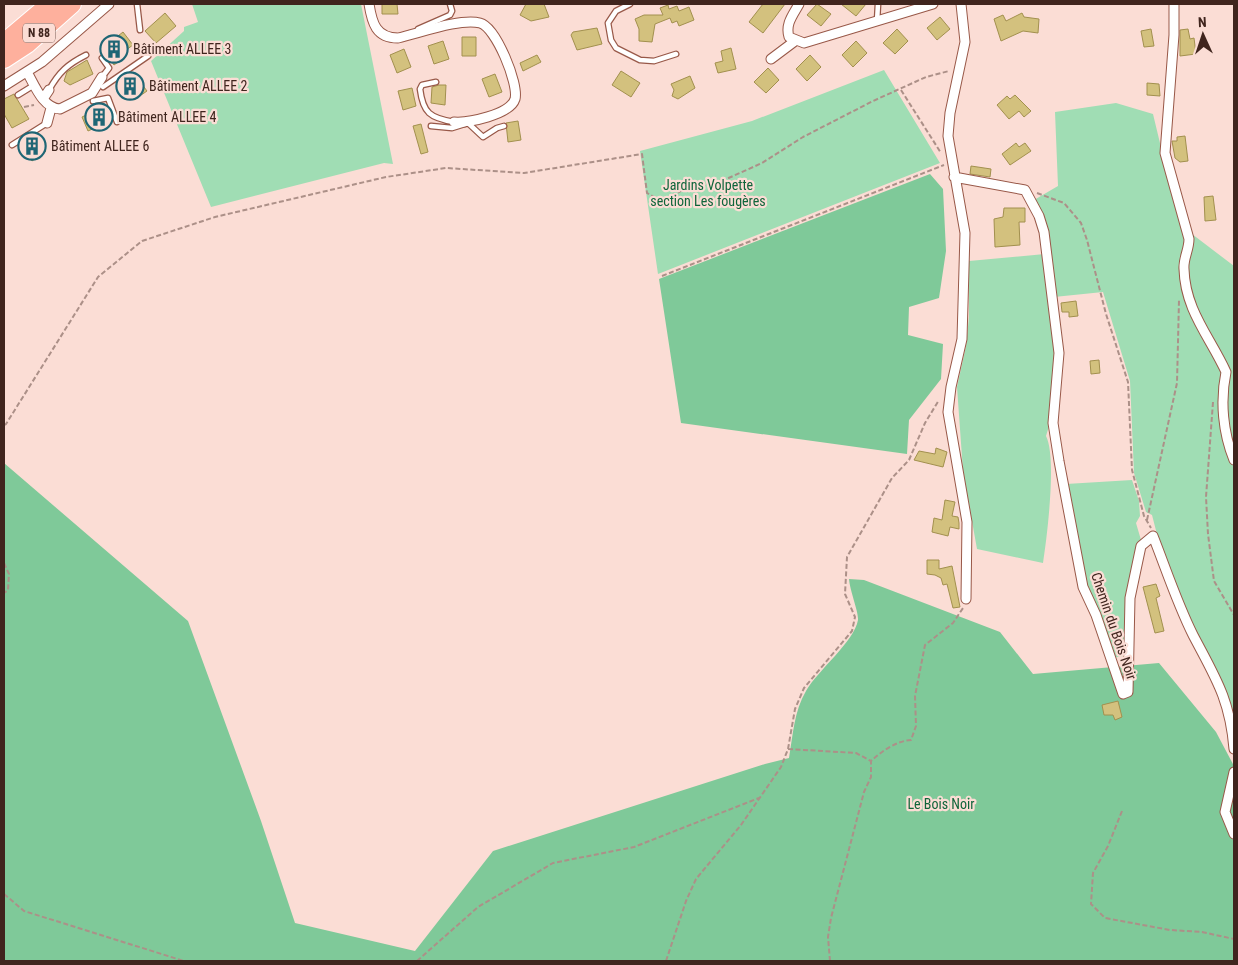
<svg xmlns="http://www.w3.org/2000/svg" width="1238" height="965" viewBox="0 0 1238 965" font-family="'Roboto Condensed',sans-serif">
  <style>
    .green { fill: #a0ddb4 }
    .forest { fill: #7fc999 }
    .building { fill: #d3c17e; stroke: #a2904e }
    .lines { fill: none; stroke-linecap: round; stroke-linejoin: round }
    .lane-casing { stroke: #985848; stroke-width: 7 }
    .street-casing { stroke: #985848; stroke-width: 11 }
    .highway-casing { stroke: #fff; stroke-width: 20 }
    .path { stroke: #ac9088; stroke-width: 2; stroke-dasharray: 5 2.5; stroke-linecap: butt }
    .lane { stroke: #fff; stroke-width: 4.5 }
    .street { stroke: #fff; stroke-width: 9 }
    .highway { stroke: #feb09d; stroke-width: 18 }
    .labels { text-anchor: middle; stroke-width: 4.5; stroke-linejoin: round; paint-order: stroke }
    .shield { fill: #fbddd5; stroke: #785c55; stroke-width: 1 }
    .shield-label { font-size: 12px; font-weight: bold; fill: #40251e }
    .poi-label { font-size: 14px; fill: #40251e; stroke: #fbddd5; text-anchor: start }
    .park-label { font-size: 14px; fill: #0f653a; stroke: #fbddd5 }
    .street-label { font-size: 14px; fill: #40251e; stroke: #fbddd5 }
  </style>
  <rect width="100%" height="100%" fill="#fbddd5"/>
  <path class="green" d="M 192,4 L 361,4 L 393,164 L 384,163 L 211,207 L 151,61 L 184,31 L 184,27 L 198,22 Z
    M 884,70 L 940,163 L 658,274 L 640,151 L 752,121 Z
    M 1116,103 L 1153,114 L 1165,164 L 1188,231 L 1234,266 L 1234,726 L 1161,550 L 1152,515 L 1146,512 L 1134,473 L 1130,381 L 1103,292 L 1054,297 L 1034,200 L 1058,186 L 1055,112 Z
    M 1045,254 C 1051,308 1064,384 1046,436 C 1057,457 1047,537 1043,563 L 977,549 L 963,471 L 957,387 L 966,346 L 969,317 L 969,261 Z
    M 1132,480 L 1139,501 L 1140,516 L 1136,523 L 1141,540 L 1128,599 L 1124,656 L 1112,658 L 1085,588 L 1066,484 Z"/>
  <path class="forest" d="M 930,174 L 943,189 L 946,251 L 939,298 L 909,307 L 908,335 L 943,344 L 941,379 L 909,420 L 907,454 L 681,423 L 659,279 Z
    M 4,463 L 188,621 L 261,821 L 295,923 L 415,951 L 493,851 L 765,764 L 789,758 C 793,735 794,711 806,691 C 818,670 854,642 858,620 C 859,613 850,591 849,579 L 864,580 L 1000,632 L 1033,674 L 1159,663 L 1216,732 L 1234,766 L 1234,961 L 4,961 Z"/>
  <path class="building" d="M 382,4 L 397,4 L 398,14 L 382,14 Z
    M 526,4 L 544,4 L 549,17 L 531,21 L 520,15 Z
    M 763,4 L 785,4 L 763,33 L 749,22 Z
    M 817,4 L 831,14 L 821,26 L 807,15 Z
    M 841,4 L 866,4 L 856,16 Z
    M 668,5 L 669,9 L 677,6 L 679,11 L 689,7 L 694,20 L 679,26 L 677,21 L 672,23 L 670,18 L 655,24 L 652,42 L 639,41 L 639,29 L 635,19 L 644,15 L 663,15 L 660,8 Z
    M 165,13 L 176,26 L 156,43 L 145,31 Z
    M 1022,13 L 1024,17 L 1039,19 L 1038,33 L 1023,31 L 1001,41 L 994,19 L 1003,15 L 1006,21 Z
    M 940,17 L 950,29 L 937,40 L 927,28 Z
    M 597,28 L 602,44 L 577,50 L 571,35 L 573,32 Z
    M 897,29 L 908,41 L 895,54 L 883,43 Z
    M 1151,29 L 1154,46 L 1144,47 L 1141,31 Z
    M 1188,29 L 1190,39 L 1194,38 L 1196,54 L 1180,56 L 1180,30 Z
    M 123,32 L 133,45 L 126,50 L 123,55 L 125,57 L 114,65 L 104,51 L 106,49 L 104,47 Z
    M 462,37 L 476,37 L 476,56 L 462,56 Z
    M 443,41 L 449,59 L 434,64 L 428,46 Z
    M 856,41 L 867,53 L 853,67 L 842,55 Z
    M 731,48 L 736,69 L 718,73 L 715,63 L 723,61 L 721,51 Z
    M 404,49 L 411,67 L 397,73 L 390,55 Z
    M 537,55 L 541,62 L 523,71 L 520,63 Z
    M 810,55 L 821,67 L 807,81 L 796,69 Z
    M 87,60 L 93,74 L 70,85 L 64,81 L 67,72 Z
    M 768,68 L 779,80 L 766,93 L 754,82 Z
    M 621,71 L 640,83 L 631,97 L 612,85 Z
    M 130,73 L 136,81 L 138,79 L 147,91 L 134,100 L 116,83 Z
    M 495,74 L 502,92 L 489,97 L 482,79 Z
    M 690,76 L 695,88 L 678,99 L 672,96 L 674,90 L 671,84 Z
    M 1147,83 L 1159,84 L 1160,96 L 1147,95 Z
    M 439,85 L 446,85 L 445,105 L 431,103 L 432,87 Z
    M 412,88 L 416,106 L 403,110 L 398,91 Z
    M 14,94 L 29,119 L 12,128 L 4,114 L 4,99 Z
    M 1015,95 L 1031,111 L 1024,117 L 1019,111 L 1009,119 L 997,105 L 1007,96 L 1010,99 Z
    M 105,106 L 112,120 L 88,131 L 82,117 Z
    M 518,121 L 521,140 L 508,142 L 506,123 Z
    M 421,124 L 428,152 L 421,154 L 413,126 Z
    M 34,136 L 46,151 L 32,161 L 22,144 Z
    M 1185,136 L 1188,161 L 1180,162 L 1175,158 L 1172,141 L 1177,141 L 1177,137 Z
    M 1016,143 L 1019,147 L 1025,143 L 1031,151 L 1010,165 L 1002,154 Z
    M 971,166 L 991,169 L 990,177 L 970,174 Z
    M 1213,196 L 1216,220 L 1205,221 L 1204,197 Z
    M 1004,208 L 1025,208 L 1025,222 L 1019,222 L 1020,245 L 995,247 L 994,219 L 1003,217 Z
    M 1076,301 L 1078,316 L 1069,317 L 1069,312 L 1062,312 L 1061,303 Z
    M 1099,360 L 1100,373 L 1091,374 L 1090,361 Z
    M 936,448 L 947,452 L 943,467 L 914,460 L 919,451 L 935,454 Z
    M 945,500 L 955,502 L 952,516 L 958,517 L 959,523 L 959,529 L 950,527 L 948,536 L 932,532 L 934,518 L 942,520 Z
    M 927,560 L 939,560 L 939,569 L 952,566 L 960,607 L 953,608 L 947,584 L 943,585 L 941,578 L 935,575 L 927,574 Z
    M 1156,584 L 1160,596 L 1156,598 L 1164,631 L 1155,633 L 1143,587 Z
    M 1118,701 L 1122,717 L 1115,720 L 1113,715 L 1104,715 L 1102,705 Z"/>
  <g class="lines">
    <g class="lane-casing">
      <path id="lane" d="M 137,4 L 140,30
        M 630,4 L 616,11 L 608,23 L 611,40 L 616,48 L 640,60 L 654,61 L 676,54
        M 877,21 L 878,4
        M 417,33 L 418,29 L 450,15 L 452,11 L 450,4
        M 102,77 L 109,68 L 102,58
        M 436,82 L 422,85 L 420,89 C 423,113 430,118 454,122
        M 103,87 L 148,56
        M 49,90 C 59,72 68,64 86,55
        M 18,95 L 31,87
        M 93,101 L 108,98 L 117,122
        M 431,126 L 452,128 L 468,123 L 483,137 L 497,128 L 504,126
        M 12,145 L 47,123"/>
    </g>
    <g class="street-casing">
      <path id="street" d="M 369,4 C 372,23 376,38 398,38 C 420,33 460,18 480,23 C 496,27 519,84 515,99 C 510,115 468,123 454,122
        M 799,4 C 793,15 785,24 789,37 L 804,43 L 933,4
        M 961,4 L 965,42 L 950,113 L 948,136 L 965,233 L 962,339 L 951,387 L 948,412 L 967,522 L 966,599
        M 1174,4 L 1174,35 L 1165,153 L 1189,239 C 1189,250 1183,259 1184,269 C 1185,310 1210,337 1226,372 C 1220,401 1223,433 1234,460
        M 771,59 L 795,41
        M 27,72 C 35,86 43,108 60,109 L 92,93 L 102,77
        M 4,86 L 42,62 L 109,4
        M 43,99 L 49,90
        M 47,123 L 51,108
        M 954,177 L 1025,190 L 1039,216 L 1044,232 L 1059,353 L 1053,423 L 1059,461 L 1083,587 L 1096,615 L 1123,694 L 1128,692 L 1130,598 L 1141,546 L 1153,536 C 1166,569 1177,603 1193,635 C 1215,677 1230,699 1234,749
        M 1234,772 L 1225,812 L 1234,834"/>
    </g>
    <g class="highway-casing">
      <path id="highway" d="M 4,43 L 50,4
        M 4,59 L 27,44 L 72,4"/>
    </g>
    <path class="path" d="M 901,90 L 941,153
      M 24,107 L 34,105
      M 1037,193 L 1064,203 L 1081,223 L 1087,240 L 1106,314 L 1128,382 L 1132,470 L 1144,516 L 1151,528
      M 662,276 L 944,165
      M 1213,402 L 1206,497 L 1208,534 L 1214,581 L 1234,615
      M 4,425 L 6,424 L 98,277 L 142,241 L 215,217 L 386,177 L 446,168 L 524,173 L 642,154 L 647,193 L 661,201 L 683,190 L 722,181 L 762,163 L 803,137 L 873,101 L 926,77 L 949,71
      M 1147,520 L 1177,383 L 1179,300
      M 4,563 L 9,574 L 8,590 L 4,593
      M 788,749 L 856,753 L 871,761
      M 1122,811 L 1108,846 L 1093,873 L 1091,904 L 1105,918 L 1170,930 L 1202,932 L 1234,939
      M 4,894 L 24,911 L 184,961
      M 417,961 L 478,907 L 553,863 L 634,847 L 759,798
      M 666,961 L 686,901 L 696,879 L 741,825 L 781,767 L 788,749 L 795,709 L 804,688 L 852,631 L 855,617 L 845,594 L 847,557 L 892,478 L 909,460 L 925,423 L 939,400
      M 830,961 L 828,937 L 831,918 L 864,792 L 871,777 L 871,761 C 882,751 896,741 911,740 L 916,726 L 915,696 L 925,645 L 953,623 L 963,608"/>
    <use href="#lane" class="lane"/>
    <use href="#street" class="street"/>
    <use href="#highway" class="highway"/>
  </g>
  <defs>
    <g id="building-ring" transform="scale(1.4375)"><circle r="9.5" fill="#fbddd5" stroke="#1f6675" stroke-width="1.5"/><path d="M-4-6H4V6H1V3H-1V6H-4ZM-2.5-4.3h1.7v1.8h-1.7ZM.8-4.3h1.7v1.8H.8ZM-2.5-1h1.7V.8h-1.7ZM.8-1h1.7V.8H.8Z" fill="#1f6675"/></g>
  </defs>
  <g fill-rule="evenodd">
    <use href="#building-ring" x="114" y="49"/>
    <use href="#building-ring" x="130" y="86"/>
    <use href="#building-ring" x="99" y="117"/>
    <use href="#building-ring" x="32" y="146"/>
  </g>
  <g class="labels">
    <rect class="shield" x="23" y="23.5" width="32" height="19" rx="4"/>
    <g class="shield-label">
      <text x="39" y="37">N 88</text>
    </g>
    <g class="poi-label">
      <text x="133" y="54">Bâtiment ALLEE 3</text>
      <text x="149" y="91">Bâtiment ALLEE 2</text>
      <text x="118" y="122">Bâtiment ALLEE 4</text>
      <text x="51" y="151">Bâtiment ALLEE 6</text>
    </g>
    <g class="park-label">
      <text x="708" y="190">Jardins Volpette<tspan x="708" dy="16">section Les fougères</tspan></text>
      <text x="941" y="809">Le Bois Noir</text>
    </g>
    <g class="street-label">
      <text transform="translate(1114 626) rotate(71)" y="5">Chemin du Bois Noir</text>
    </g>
  </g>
  <rect width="1238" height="965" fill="none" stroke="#40251e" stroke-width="10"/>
  <g transform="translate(1203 35) rotate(357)" stroke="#fbddd5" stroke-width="4" paint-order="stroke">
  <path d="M0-4L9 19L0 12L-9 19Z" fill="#40251e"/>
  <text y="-8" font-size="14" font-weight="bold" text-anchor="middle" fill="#40251e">N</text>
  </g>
</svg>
